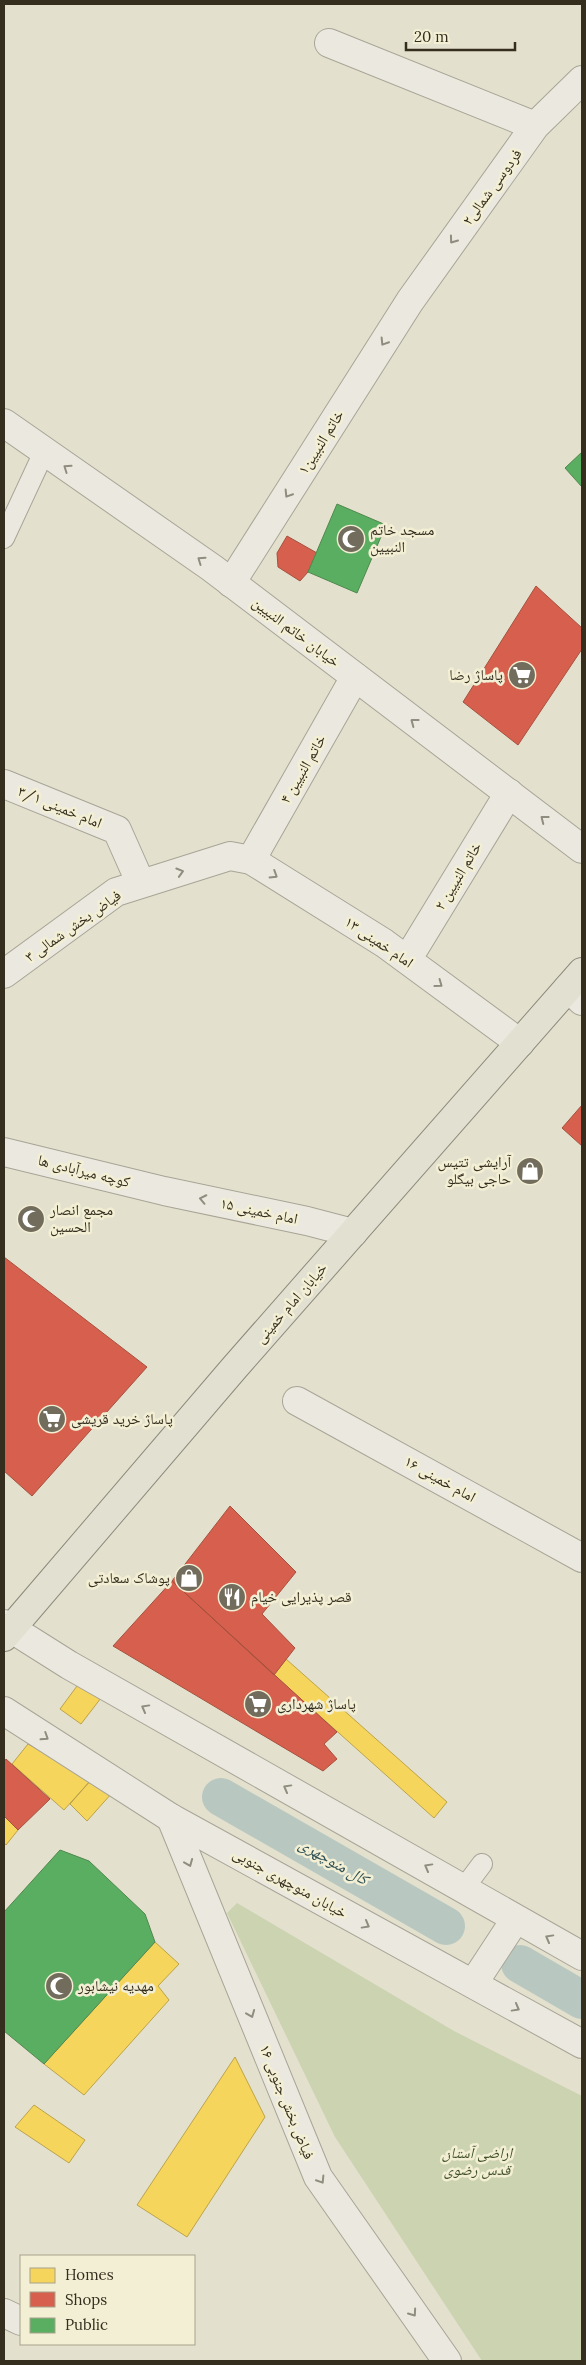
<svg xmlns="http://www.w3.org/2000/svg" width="586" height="2365" viewBox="0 0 586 2365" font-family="Lora,'Noto Naskh Arabic',serif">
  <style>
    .green { fill: #ccd3b1 }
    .homes { fill: #f6d55c; stroke: #bca34a }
    .shops { fill: #d6604d; stroke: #a6513f }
    .public { fill: #5aae61; stroke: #4f884d }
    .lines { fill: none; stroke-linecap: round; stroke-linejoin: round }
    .canal { stroke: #b8c8c1; stroke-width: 38 }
    .service-casing { stroke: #a8a497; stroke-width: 22 }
    .minor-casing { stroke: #a8a497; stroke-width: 30 }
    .tertiary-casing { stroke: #a8a497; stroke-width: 30 }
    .primary-casing { stroke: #8d8a7d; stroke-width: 30 }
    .service { stroke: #ebe9df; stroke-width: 20 }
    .minor { stroke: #ebe9df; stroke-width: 28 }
    .tertiary { stroke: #ebe9df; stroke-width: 28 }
    .primary { stroke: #e2e0d1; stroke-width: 28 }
    .oneway { stroke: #908c7f }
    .labels { text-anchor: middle; stroke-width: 5; stroke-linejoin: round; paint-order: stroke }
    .street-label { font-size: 15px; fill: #352e1f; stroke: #f3efd4 }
    .poi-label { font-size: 15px; fill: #352e1f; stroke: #f3efd4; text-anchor: start }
    .park-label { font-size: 15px; font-style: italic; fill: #3f5027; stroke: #f3efd4 }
    .water-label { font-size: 16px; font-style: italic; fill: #305054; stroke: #f3efd4 }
  </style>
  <rect width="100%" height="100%" fill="#e3e0cd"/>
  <path class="green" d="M 237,1903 L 454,2031 L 582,2096 L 582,2361 L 482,2361 L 335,2137 L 227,1913 Z"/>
  <path class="homes" d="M 286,1659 L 447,1802 L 434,1818 L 274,1675 Z
    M 80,1682 L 101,1698 L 81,1724 L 60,1709 Z
    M 28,1744 L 91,1780 L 64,1810 L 12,1764 Z
    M 91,1780 L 112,1793 L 87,1821 L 70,1804 Z
    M 4,1816 L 18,1830 L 6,1845 L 4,1843 Z
    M 155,1942 L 179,1964 L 158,1986 L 169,2000 L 84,2095 L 44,2064 Z
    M 235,2057 L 265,2117 L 187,2237 L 137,2205 Z
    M 34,2105 L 85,2140 L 69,2163 L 15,2127 Z"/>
  <path class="shops" d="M 287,536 L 317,553 L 308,572 L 300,581 L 278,567 L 277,553 Z
    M 536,586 L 582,628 L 582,649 L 518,745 L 463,702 Z
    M 582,1105 L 582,1146 L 562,1128 Z
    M 4,1257 L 147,1367 L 32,1496 L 4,1471 Z
    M 230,1506 L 296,1572 L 262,1614 L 295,1648 L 274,1675 L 172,1581 Z
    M 172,1581 L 337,1732 L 324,1744 L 337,1759 L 323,1771 L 113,1646 Z
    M 6,1759 L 50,1799 L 18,1830 L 4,1816 L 4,1762 Z"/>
  <path class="public" d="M 582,452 L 582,487 L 565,468 Z
    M 337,504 L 386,525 L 357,593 L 308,572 Z
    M 60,1850 L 89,1861 L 145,1914 L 155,1942 L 44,2064 L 4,2031 L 4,1912 Z"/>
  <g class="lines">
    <path class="canal" d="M 221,1797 L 446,1926
      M 520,1964 L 582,2000"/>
    <g class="service-casing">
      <path id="service" d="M 4,538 L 44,452
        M 464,1888 L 482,1864"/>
    </g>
    <g class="minor-casing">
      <path id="minor" d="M 329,43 L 535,126
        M 231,583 L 410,301 L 535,126 L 582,80
        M 4,784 L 117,830 L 141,884
        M 251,860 L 355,677
        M 407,960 L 509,793
        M 4,974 L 116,892 L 230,856 L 251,860 L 384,943 L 520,1043
        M 568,988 L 582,1001
        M 4,1152 L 164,1191 L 307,1221 L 353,1233
        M 297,1401 L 582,1558
        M 171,1818 L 318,2177 L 447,2361
        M 4,2313 L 21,2321"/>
    </g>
    <g class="tertiary-casing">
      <path id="tertiary" d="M 4,423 L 212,568 L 582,849
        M 4,1624 L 69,1665 L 582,1956
        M 4,1711 L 171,1818 L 582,2044
        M 473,1984 L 515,1920"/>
    </g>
    <g class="primary-casing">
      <path id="primary" d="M 4,1637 L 235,1367 L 582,972"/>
    </g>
    <use href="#service" class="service"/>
    <use href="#minor" class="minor"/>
    <use href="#tertiary" class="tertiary"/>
    <use href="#primary" class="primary"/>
  </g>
  <defs><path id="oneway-chevron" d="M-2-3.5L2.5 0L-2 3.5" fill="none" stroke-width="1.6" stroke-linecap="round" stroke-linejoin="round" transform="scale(1.25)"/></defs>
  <g class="oneway">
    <use href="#oneway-chevron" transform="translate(453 240) rotate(126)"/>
    <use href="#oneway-chevron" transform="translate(384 342) rotate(122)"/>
    <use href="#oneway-chevron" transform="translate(67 468) rotate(-145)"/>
    <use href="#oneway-chevron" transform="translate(288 494) rotate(122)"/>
    <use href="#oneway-chevron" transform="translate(201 560) rotate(-145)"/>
    <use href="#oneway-chevron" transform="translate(414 722) rotate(-143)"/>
    <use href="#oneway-chevron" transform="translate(544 819) rotate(-142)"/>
    <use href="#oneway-chevron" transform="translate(180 872) rotate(-17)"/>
    <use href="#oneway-chevron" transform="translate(274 875) rotate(32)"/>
    <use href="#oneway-chevron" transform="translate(439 984) rotate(36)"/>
    <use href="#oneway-chevron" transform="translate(203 1199) rotate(-168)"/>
    <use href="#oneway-chevron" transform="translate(145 1708) rotate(-151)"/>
    <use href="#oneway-chevron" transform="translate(45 1737) rotate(33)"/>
    <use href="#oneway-chevron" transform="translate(287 1788) rotate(-151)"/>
    <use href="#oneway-chevron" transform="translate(189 1863) rotate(68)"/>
    <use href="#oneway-chevron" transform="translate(428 1867) rotate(-151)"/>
    <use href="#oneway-chevron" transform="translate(366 1925) rotate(29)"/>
    <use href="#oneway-chevron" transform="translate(549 1938) rotate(-151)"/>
    <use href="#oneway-chevron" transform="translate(516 2008) rotate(29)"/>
    <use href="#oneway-chevron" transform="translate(251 2014) rotate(68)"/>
    <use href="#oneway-chevron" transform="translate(321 2180) rotate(58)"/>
    <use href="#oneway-chevron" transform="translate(413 2313) rotate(55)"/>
  </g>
  <defs>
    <g id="mosque-disc" transform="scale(1.4375)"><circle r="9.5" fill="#726c5c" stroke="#f3efd4"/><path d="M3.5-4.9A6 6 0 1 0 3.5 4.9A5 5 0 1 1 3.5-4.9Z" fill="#fff"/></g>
    <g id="supermarket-disc" transform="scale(1.4375)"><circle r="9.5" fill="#726c5c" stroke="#f3efd4"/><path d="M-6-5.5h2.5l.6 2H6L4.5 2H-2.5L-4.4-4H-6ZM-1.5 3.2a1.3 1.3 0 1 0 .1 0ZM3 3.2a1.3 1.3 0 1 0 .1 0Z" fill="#fff"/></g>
    <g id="shop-disc" transform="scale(1.4375)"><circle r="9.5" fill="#726c5c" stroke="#f3efd4"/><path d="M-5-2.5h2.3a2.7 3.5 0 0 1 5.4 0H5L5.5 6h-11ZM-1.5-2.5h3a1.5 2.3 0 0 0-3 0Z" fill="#fff"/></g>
    <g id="restaurant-disc" transform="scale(1.4375)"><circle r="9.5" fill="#726c5c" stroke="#f3efd4"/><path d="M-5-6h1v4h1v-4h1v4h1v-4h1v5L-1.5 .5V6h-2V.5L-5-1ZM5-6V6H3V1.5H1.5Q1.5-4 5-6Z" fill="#fff"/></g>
  </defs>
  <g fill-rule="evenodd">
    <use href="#mosque-disc" x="351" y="539"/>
    <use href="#supermarket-disc" x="522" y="675"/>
    <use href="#shop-disc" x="530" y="1171"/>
    <use href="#mosque-disc" x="31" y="1219"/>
    <use href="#supermarket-disc" x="52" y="1419"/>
    <use href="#shop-disc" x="189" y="1578"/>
    <use href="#restaurant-disc" x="232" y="1597"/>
    <use href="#supermarket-disc" x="258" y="1704"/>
    <use href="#mosque-disc" x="59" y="1986"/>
  </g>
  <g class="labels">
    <g class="street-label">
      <text transform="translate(492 187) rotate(-54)" y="5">فردوسی شمالی۲</text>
      <text transform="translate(321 442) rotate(-58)" y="5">خاتم النبیین۱</text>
      <text transform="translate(296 632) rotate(37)" y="5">خیابان خاتم النبیین</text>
      <text transform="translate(303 769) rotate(-60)" y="5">خاتم النبیین ۴</text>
      <text transform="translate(60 807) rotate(22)" y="5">امام خمینی ۳/۱</text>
      <text transform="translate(458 876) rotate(-59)" y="5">خاتم النبیین ۲</text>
      <text transform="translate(73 926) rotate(-35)" y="5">فیاض بخش شمالی ۳</text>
      <text transform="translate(379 942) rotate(34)" y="5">امام خمینی ۱۳</text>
      <text transform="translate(84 1171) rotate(14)" y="5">کوچه میرآبادی ها</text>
      <text transform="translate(259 1211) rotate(12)" y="5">امام خمینی ۱۵</text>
      <text transform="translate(291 1303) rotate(-49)" y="5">خیابان امام خمینی</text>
      <text transform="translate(440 1479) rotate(29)" y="5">امام خمینی ۱۶</text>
      <text transform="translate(290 1883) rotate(29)" y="5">خیابان منوچهری جنوبی</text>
      <text transform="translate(287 2102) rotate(68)" y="5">فیاض بخش جنوبی ۱۶</text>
    </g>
    <g class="poi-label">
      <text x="370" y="535">مسجد خاتم<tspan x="370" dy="17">النبیین</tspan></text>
      <text x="503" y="680" text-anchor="end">پاساژ رضا</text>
      <text x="511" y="1167" text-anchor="end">آرایشی تتیس<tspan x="511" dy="17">حاجی بیگلو</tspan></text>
      <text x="50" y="1215">مجمع انصار<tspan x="50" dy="17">الحسین</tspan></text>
      <text x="71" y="1424">پاساژ خرید قریشی</text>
      <text x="170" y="1583" text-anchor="end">پوشاک سعادتی</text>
      <text x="251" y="1602">قصر پذیرایی خیام</text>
      <text x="277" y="1709">پاساژ شهرداری</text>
      <text x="78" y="1991">مهدیه نیشابور</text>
    </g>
    <g class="park-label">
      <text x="477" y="2158">اراضی آستان<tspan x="477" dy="17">قدس رضوی</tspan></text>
    </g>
    <g class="water-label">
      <text transform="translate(334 1861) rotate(30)" y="6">کال منوچهری</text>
    </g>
  </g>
  <rect width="586" height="2365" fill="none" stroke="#352e1f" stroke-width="10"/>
  <rect x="20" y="2255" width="175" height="90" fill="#f3efd4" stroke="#a7a28c"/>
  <rect x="30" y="2268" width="25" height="15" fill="#f6d55c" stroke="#a7a28c"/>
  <text x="65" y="2280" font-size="15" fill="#352e1f">Homes</text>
  <rect x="30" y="2292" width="25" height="15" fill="#d6604d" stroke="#a7a28c"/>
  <text x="65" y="2305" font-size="15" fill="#352e1f">Shops</text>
  <rect x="30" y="2318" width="25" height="15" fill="#5aae61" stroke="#a7a28c"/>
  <text x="65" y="2330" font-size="15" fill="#352e1f">Public</text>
  <path d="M406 42v8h109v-8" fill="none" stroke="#352e1f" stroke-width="2.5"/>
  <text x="414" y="42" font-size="15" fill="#352e1f" stroke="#f3efd4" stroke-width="4" paint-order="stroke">20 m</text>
</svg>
